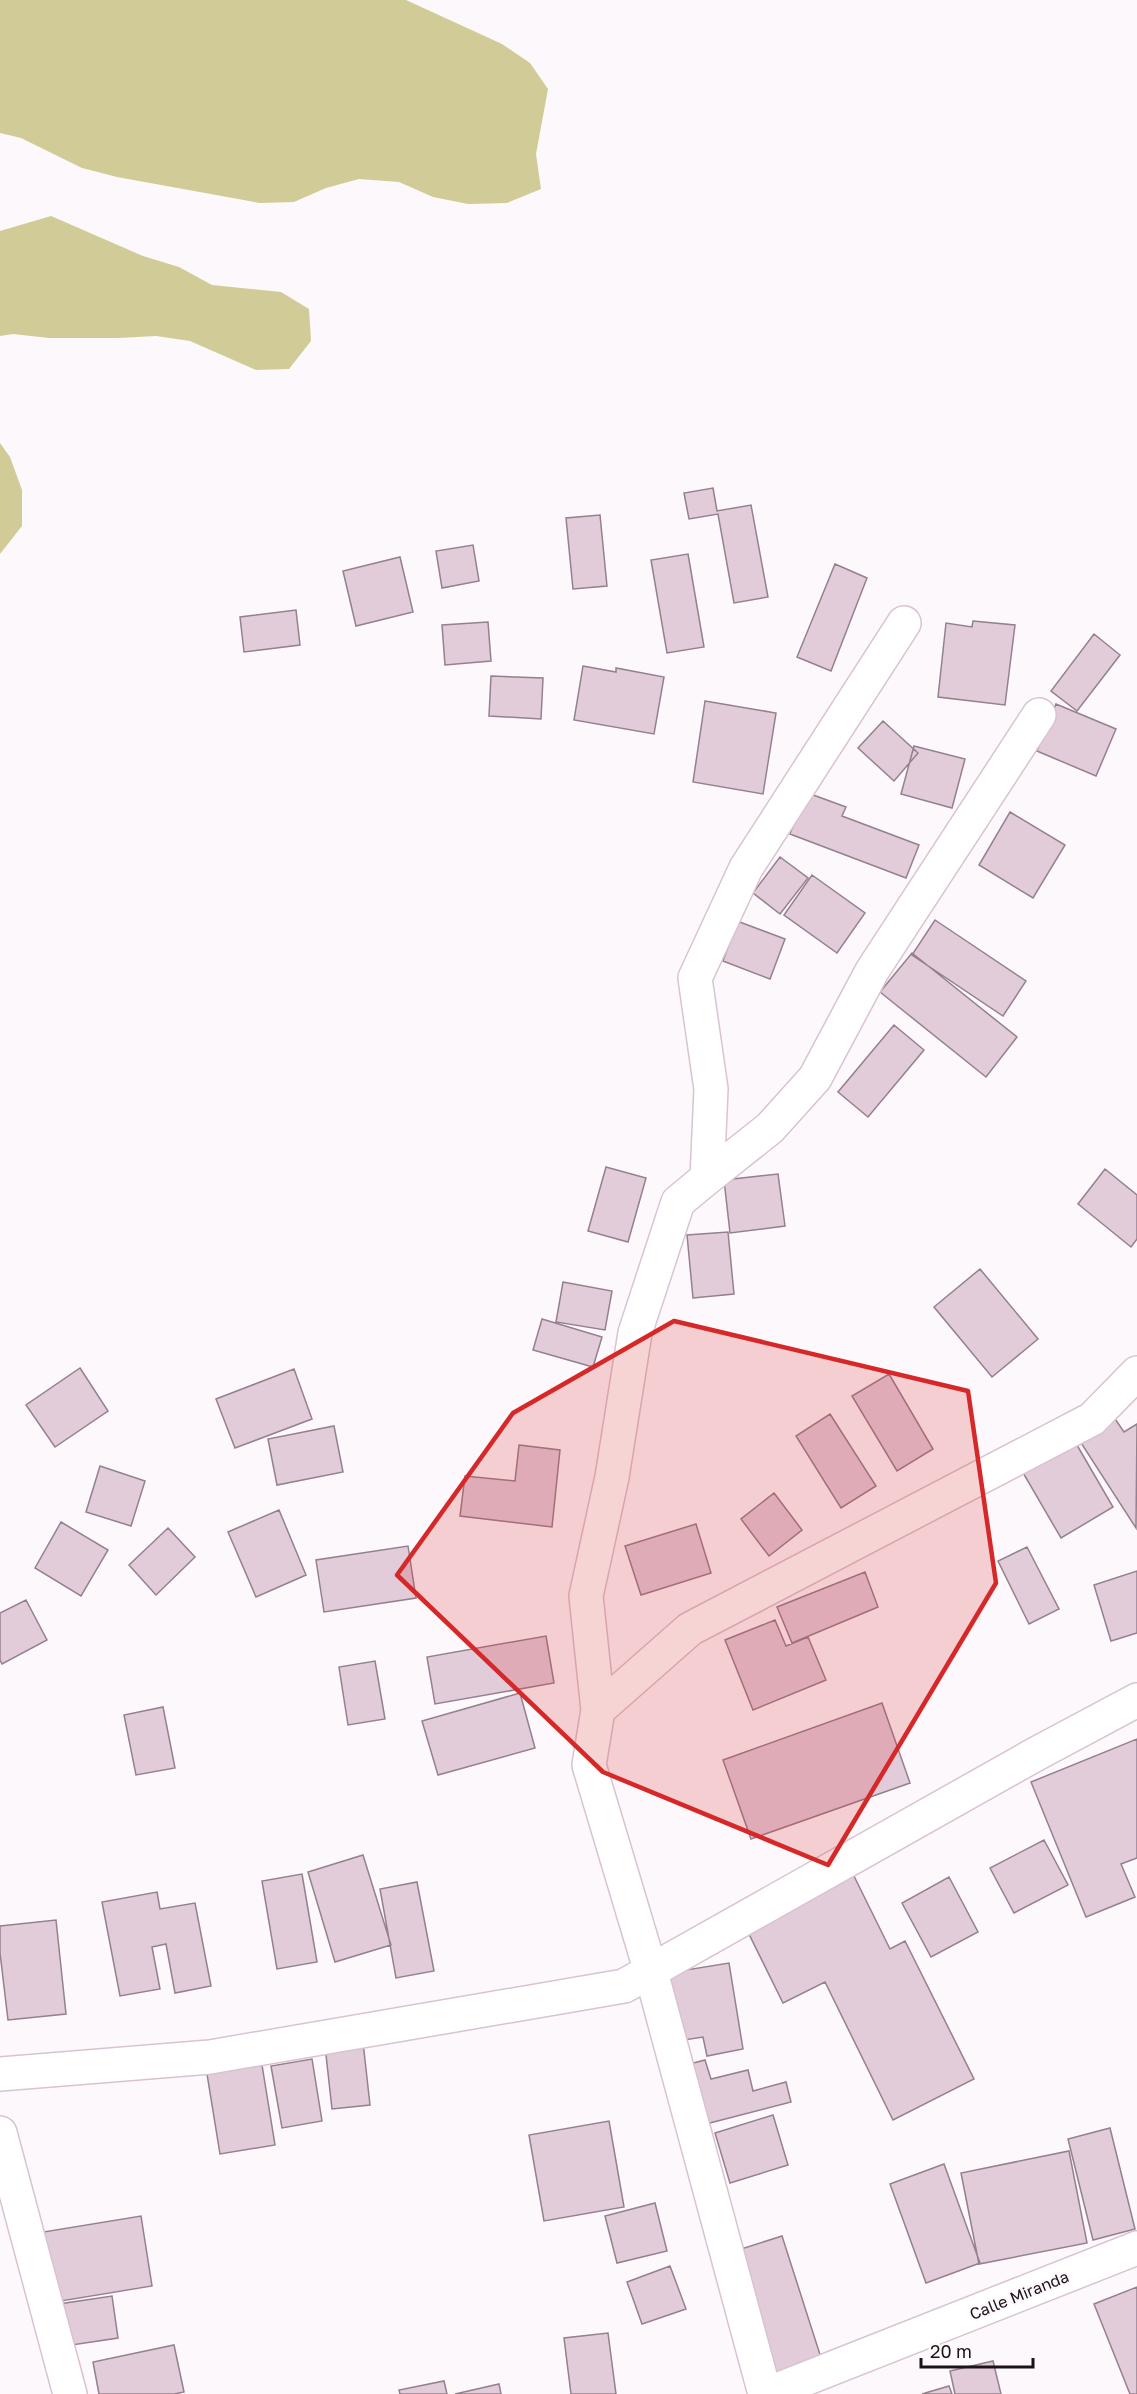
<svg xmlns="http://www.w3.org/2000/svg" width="1137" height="2394" viewBox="0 0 1137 2394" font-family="'Golos Text',sans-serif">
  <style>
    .forest { fill: #d1cc97 }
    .building { fill: #e2ccda; stroke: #94808e; stroke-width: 1.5 }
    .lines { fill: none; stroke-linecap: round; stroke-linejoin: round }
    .minor-casing { stroke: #d9c3d2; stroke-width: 36 }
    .minor { stroke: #fff; stroke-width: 33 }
    .marked { fill: #d62828; fill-opacity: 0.2; stroke: #d62828; stroke-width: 4.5; stroke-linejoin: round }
    .labels { text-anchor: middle; stroke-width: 4.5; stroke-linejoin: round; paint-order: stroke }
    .street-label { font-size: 16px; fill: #1b1318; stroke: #fcf8fb }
  </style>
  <rect width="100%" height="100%" fill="#fcf8fb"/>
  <path class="forest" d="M 0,0 L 406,0 L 502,44 L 530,63 L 548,89 L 536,154 L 541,189 L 507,203 L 468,204 L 433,197 L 399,182 L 359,179 L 326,188 L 294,202 L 260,203 L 117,177 L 82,168 L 21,138 L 0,133 Z
    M 51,216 L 143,256 L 179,267 L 212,285 L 281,292 L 309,309 L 311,341 L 289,369 L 256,370 L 190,341 L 156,336 L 118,338 L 49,338 L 13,334 L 0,336 L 0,231 Z
    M 0,443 L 10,457 L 22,490 L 22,526 L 0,554 Z"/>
  <path class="building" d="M 713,488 L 717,511 L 751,505 L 768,597 L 734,603 L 718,514 L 689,519 L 684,493 Z
    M 600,515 L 607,586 L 573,589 L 566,518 Z
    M 473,545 L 479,581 L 442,588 L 436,551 Z
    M 688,554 L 704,647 L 667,653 L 651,560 Z
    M 400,557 L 413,612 L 356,626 L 343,571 Z
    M 835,564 L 867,578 L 831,671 L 797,657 Z
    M 296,610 L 300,645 L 244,652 L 240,617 Z
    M 973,621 L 1015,625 L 1005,705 L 938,697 L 946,623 L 972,627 Z
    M 488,622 L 491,661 L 445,665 L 442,625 Z
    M 1094,634 L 1120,655 L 1077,711 L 1051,691 Z
    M 583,666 L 616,672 L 616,668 L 664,677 L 654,734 L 574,720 Z
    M 491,676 L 543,678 L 541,719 L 489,716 Z
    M 705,701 L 776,713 L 763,794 L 693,782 Z
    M 1056,704 L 1116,729 L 1096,776 L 1037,751 Z
    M 883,721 L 918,753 L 894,781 L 858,748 Z
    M 914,746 L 965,759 L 952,808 L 901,794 Z
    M 805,792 L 846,807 L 842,816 L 919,845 L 906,878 L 790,834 Z
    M 1010,812 L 1065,845 L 1033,898 L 979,865 Z
    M 780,857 L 808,878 L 780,914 L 753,893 Z
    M 812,875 L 865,913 L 837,953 L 784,915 Z
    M 935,920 L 1026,981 L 1003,1016 L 912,955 Z
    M 737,921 L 785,939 L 770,979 L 723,961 Z
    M 912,953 L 1017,1037 L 986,1077 L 880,992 Z
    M 894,1025 L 924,1050 L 868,1117 L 838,1092 Z
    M 606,1167 L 646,1178 L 628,1242 L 588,1231 Z
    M 1105,1169 L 1137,1195 L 1137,1239 L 1131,1247 L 1078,1204 Z
    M 778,1174 L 785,1226 L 730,1233 L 724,1180 Z
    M 728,1232 L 734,1294 L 693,1298 L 687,1235 Z
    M 980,1269 L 1038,1339 L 992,1377 L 934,1307 Z
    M 563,1282 L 612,1291 L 605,1330 L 556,1322 Z
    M 542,1319 L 602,1337 L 593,1367 L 533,1350 Z
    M 80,1368 L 108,1411 L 55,1447 L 26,1405 Z
    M 294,1369 L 312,1419 L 235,1448 L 216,1399 Z
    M 889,1374 L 933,1449 L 897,1471 L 852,1396 Z
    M 1109,1410 L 1124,1432 L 1137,1424 L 1136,1528 L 1074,1432 Z
    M 830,1414 L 876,1486 L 841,1508 L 796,1436 Z
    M 334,1426 L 343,1472 L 277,1485 L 268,1439 Z
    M 1074,1440 L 1113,1507 L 1061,1538 L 1022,1471 Z
    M 519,1445 L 560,1450 L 552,1527 L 460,1516 L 465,1476 L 515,1481 Z
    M 100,1466 L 145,1481 L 131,1526 L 86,1512 Z
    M 774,1493 L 802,1530 L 769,1556 L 741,1519 Z
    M 279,1510 L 306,1575 L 256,1597 L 228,1532 Z
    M 61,1522 L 108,1550 L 81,1596 L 35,1568 Z
    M 696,1524 L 711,1573 L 641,1595 L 625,1546 Z
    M 168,1528 L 195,1557 L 156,1595 L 129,1565 Z
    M 408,1546 L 416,1598 L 324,1612 L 316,1560 Z
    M 1027,1547 L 1059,1609 L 1029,1624 L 998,1561 Z
    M 1137,1571 L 1137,1633 L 1111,1641 L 1094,1585 Z
    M 865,1572 L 878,1607 L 792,1643 L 777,1607 Z
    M 26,1600 L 47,1640 L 2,1664 L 0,1660 L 0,1613 Z
    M 775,1620 L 786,1646 L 808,1637 L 826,1680 L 753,1710 L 725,1640 Z
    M 546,1636 L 554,1683 L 435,1704 L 427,1657 Z
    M 375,1661 L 385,1719 L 348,1725 L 339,1667 Z
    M 520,1693 L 535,1748 L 438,1775 L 422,1721 Z
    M 882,1703 L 910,1783 L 751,1839 L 723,1760 Z
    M 163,1707 L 175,1768 L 136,1775 L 124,1715 Z
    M 1137,1739 L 1137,1858 L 1121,1864 L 1135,1897 L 1086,1917 L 1031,1782 Z
    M 1044,1840 L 1068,1885 L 1014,1913 L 990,1868 Z
    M 363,1855 L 391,1945 L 335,1962 L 308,1872 Z
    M 851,1870 L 890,1949 L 905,1941 L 974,2079 L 893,2120 L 825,1982 L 783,2003 L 744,1924 Z
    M 302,1874 L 317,1962 L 277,1969 L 262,1881 Z
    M 949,1877 L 978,1932 L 931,1957 L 902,1903 Z
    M 417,1882 L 434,1971 L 396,1978 L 380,1889 Z
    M 157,1892 L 160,1909 L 195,1903 L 211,1986 L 175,1993 L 166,1944 L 152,1947 L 160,1989 L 120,1996 L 102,1902 Z
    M 56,1920 L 66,2014 L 8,2020 L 0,1953 L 0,1926 Z
    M 729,1963 L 743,2049 L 707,2056 L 703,2037 L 671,2042 L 661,1974 Z
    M 363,2042 L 370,2105 L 332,2109 L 325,2046 Z
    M 312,2059 L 322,2121 L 282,2128 L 271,2066 Z
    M 705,2060 L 711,2079 L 748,2070 L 753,2091 L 786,2082 L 791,2102 L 698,2126 L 682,2066 Z
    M 262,2065 L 275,2145 L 220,2154 L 207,2074 Z
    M 773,2115 L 788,2165 L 730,2183 L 715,2133 Z
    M 609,2121 L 624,2207 L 544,2221 L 529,2135 Z
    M 1110,2128 L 1135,2229 L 1093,2240 L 1068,2139 Z
    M 1069,2151 L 1087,2243 L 979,2264 L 961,2173 Z
    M 944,2164 L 980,2263 L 926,2283 L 890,2184 Z
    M 655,2203 L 667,2251 L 617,2263 L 605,2216 Z
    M 141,2216 L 152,2286 L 43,2304 L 31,2234 Z
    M 782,2236 L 823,2364 L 775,2380 L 735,2251 Z
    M 670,2266 L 686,2309 L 642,2324 L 627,2282 Z
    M 1137,2287 L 1137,2394 L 1130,2394 L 1094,2304 Z
    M 112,2296 L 118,2338 L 65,2346 L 59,2304 Z
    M 608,2333 L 616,2394 L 571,2394 L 564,2338 Z
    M 174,2345 L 184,2392 L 174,2394 L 99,2394 L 93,2362 Z
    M 993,2361 L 1001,2394 L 955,2394 L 950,2371 Z
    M 444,2381 L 447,2394 L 400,2394 L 399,2390 Z
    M 499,2384 L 501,2394 L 455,2394 Z
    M 949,2386 L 952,2394 L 922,2394 Z"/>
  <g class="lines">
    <g class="minor-casing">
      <path id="minor" d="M 707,1178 L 770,1128 L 815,1078 L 872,971 L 1039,715
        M 598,1710 L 690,1629 L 1092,1419 L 1137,1373
        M 0,2074 L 210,2057 L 624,1986 L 1036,1754 L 1137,1700
        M 0,2133 L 70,2394
        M 765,2394 L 651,1972 L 589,1765 L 598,1710 L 586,1596 L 612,1477 L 635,1333 L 678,1202 L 707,1178 L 711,1089 L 695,978 L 746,868 L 904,623
        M 767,2394 L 1137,2248"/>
    </g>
    <use href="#minor" class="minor"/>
  </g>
  <path class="marked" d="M 674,1321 L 968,1391 L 996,1583 L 828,1865 L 603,1772 L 397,1575 L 513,1413 Z"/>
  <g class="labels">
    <g class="street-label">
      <text transform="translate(1019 2295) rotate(-22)" y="6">Calle Miranda</text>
    </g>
  </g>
  <path d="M921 2358v9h112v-9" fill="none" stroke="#1b1318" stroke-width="3"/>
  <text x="930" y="2358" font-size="18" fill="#1b1318" stroke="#fcf8fb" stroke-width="4.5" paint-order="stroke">20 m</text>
</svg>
